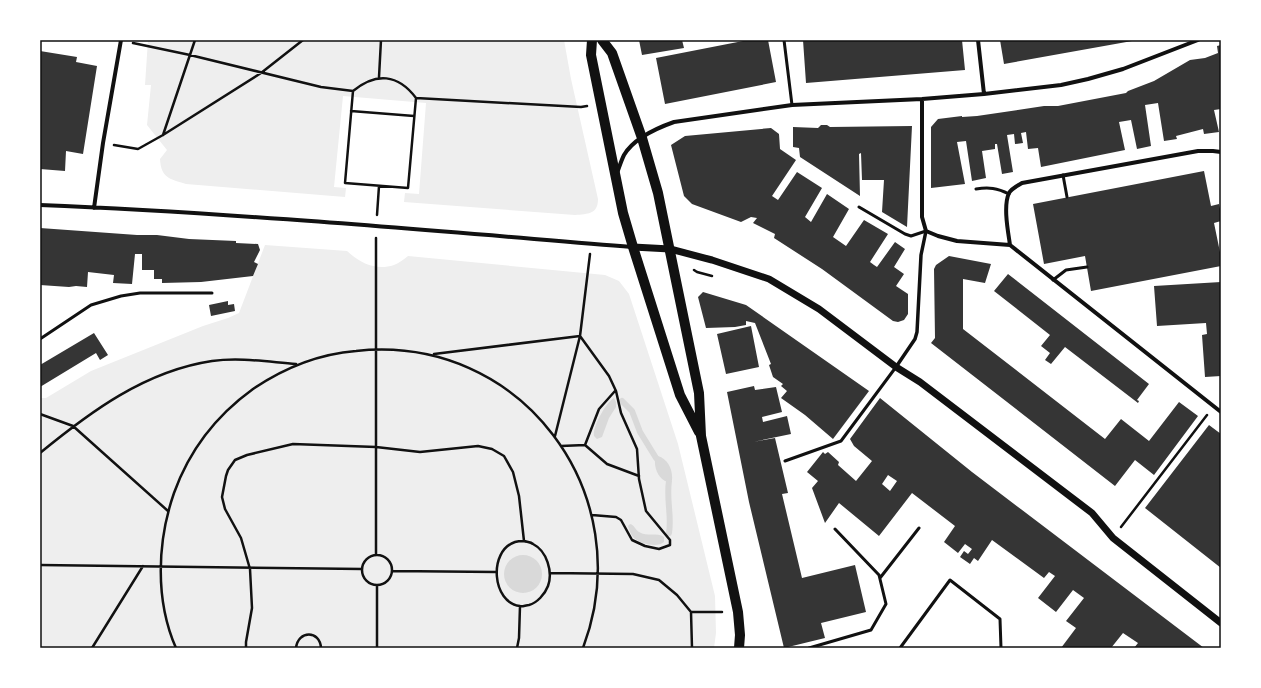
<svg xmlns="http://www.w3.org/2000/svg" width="1261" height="688" viewBox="0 0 1261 688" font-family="'Open Sans',sans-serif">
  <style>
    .green { fill: #eee }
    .water { fill: #d9d9d9 }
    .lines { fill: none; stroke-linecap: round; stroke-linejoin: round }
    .stream { stroke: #d9d9d9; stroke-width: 6 }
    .building { fill: #353535; fill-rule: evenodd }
    .path { stroke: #111; stroke-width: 2.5 }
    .service { stroke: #111; stroke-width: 3 }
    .pedestrian { stroke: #111; stroke-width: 3.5 }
    .minor { stroke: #111; stroke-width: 4 }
    .tertiary { stroke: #111; stroke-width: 7 }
    .primary { stroke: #111; stroke-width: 10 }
    .neatline { fill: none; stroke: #111; stroke-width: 1.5 }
  </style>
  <rect width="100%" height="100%" fill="#fff"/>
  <path class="green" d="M 148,40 L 564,40 L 571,79 L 598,199 C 598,214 588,214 575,215 L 404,202 L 405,193 L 419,194 L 426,103 L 343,96 L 334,187 L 346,188 L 345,197 L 186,184 C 170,179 161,178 160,159 L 167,150 L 147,125 L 151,85 L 145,85 Z
    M 265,245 L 347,251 C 360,263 376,271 394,265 C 399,263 404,259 408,256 L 605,275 L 619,281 L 629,294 L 678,444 L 715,596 L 716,633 L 714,648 L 40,648 L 40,398 L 46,398 L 91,371 L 203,326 L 228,318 L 239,313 Z"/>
  <path class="water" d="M 614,398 L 616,402 L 616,407 L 609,418 L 602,437 L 597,439 L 594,436 C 592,428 606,402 614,398 Z
    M 658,456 C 668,459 673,470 672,480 L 668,482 C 659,480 654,469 655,459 Z
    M 630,524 C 635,525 635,530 639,532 C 647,537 657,532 664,537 L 664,542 C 657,548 641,544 634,538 C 631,535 629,530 628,526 Z
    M504 574a19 19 0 1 1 38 0a19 19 0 1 1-38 0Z"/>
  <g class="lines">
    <path class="stream" d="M 622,401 L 632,411 L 640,432 L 656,458
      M 669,533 C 672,516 666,499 669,481"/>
  </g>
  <path class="building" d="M 639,40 L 682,40 L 684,48 L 642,55 Z
    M 748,40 L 768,40 L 776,82 L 665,104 L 656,58 Z
    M 803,40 L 962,40 L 965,70 L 806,83 Z
    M 1000,40 L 1132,40 L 1132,41 L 1004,64 Z
    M 1221,45 L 1221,109 L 1214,110 L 1219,132 L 1204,134 L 1203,129 L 1176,136 L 1177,139 L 1164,141 L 1158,103 L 1145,105 L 1151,146 L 1137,149 L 1131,120 L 1119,122 L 1125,150 L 1041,167 L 1038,148 L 1028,149 L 1026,132 L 1021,133 L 1023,143 L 1015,144 L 1014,134 L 1007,135 L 1013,172 L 1002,174 L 997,144 L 995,144 L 995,149 L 982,151 L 986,178 L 972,181 L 966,141 L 957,142 L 965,184 L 931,188 L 931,127 L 938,119 L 962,116 L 962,117 L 977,116 L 1044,106 L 1058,106 L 1126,93 L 1128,91 L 1154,81 L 1190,60 L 1205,58 L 1218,53 L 1217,46 Z
    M 40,51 L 77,57 L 76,62 L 97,66 L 83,154 L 66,151 L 65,171 L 40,169 Z
    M 821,125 L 827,125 L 830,127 L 912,126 L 907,227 L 882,212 L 884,180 L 862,180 L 861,153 L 859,154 L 860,196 L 800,157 L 799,148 L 793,147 L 793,127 L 818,128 Z
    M 771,128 L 779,134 L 780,149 L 796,160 L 772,196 L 778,200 L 797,172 L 822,188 L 805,217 L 811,222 L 827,194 L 849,209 L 833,237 L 846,246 L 864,220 L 888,234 L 870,262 L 874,265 L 877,267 L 895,242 L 905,249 L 894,267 L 904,274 L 896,286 L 908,294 L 908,314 L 904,320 L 898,322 L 893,321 L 822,269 L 774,238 L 775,234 L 753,223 L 757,218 L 751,217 L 741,222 L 692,204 L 684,196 L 671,145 L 685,136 Z
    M 1204,171 L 1211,206 L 1219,204 L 1221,214 L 1221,221 L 1214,223 L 1221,257 L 1221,266 L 1091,291 L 1085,256 L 1044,264 L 1033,204 Z
    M 40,228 L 137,235 L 157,235 L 189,239 L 236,241 L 236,243 L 258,244 L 260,250 L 254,262 L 258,264 L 253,276 L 201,282 L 162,283 L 162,279 L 154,279 L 154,270 L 142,270 L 142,254 L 135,254 L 132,284 L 113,283 L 114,275 L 88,272 L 87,287 L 76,286 L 69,287 L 40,285 Z
    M 949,256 L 991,264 L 985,283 L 963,279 L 963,329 L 1105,439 L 1121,419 L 1149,441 L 1179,402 L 1198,416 L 1154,475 L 1135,460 L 1115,486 L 931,343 L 935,338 L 934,269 L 936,265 Z
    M 1008,274 L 1149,384 L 1137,400 L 1139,401 L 1138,403 L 1065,347 L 1051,364 L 1045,360 L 1050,353 L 1041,346 L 1050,335 L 994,291 Z
    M 1221,282 L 1221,376 L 1205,377 L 1202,335 L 1207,334 L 1206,323 L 1157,326 L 1154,286 Z
    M 703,292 L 746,305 L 869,391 L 833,439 L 805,415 L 781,398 L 787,391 L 781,386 L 783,384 L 773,377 L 769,365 L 771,364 L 755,323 L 746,321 L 746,325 L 735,327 L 706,328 L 698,297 Z
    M 228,301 L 228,305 L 234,304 L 235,311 L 211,316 L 209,305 Z
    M 751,326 L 759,367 L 726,374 L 717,334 Z
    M 94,333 L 108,355 L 100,360 L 96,353 L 40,387 L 40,365 Z
    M 754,386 L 755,390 L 776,387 L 782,412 L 762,417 L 763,422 L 787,416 L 791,434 L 753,442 L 775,438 L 788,493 L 782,494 L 802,578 L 855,565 L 866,612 L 821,623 L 825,638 L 784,648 L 749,502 L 727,392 Z
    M 880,398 L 972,472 L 1204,648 L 1134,648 L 1138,643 L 1123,633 L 1111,648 L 1061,648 L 1076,628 L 1066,621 L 1084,598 L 1073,590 L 1056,612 L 1038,598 L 1055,576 L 1049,572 L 1044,578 L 992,540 L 978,561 L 974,558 L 970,564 L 960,557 L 964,551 L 968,554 L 972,549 L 965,544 L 958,553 L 944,542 L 955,526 L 912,493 L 879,536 L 839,503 L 825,523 L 812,488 L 818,481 L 807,472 L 823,452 L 825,454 L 828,452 L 839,462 L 838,465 L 856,481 L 872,461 L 854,446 L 850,439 ZM 888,475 L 897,481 L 890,491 L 882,484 Z
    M 1209,425 L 1221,434 L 1221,568 L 1145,508 Z"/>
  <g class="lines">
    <path class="path" d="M 133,43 L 190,55 L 321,87 L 353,91 C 376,72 398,74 416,98 L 581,107 L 587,106
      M 379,77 L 381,40
      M 353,91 L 345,183 L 408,188 L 416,98
      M 351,111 L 414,116
      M 163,135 L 195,40
      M 114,145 L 138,149 L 163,135 L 261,73 L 303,40
      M 377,215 L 379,186
      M 376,238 L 376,555
      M 694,270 L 697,272 L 712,276
      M 434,354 L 580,336 L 609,376 L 616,391 L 621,413 L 637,449 L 639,479 L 646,511 L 670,540 L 670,545 L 659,549 L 645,546 L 632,540 L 621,520 L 616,517 L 592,515
      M 40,414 L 73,426 L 168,511
      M 555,436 L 580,336 L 590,254
      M 585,445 L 607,464 L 639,476
      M 561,446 L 585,445 L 599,409 L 615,391
      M 40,453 C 90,412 145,371 212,361 C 240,357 269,362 296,364
      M 1121,527 L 1207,415
      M 524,541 C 527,542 531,542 533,544 C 547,551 553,572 548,586 C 545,594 537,603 529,605 C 526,605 522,607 520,606 C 492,603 488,551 515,542 C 518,541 521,541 524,541 Z
      M362 570a15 15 0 1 1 30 0a15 15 0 1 1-30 0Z
      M 40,565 L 362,569
      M 392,571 L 496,572
      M 550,573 L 633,574 L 659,580 L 677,595 L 691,612 L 692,648
      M 377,585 L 377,648
      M 691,612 L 722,612
      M 92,648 L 143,566
      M 176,648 C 155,600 157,542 174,493 C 189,451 217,415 253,389 C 284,368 319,354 356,351 C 521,333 641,494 583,648
      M 246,648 L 246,642 L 252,608 L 250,569 L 241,538 L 225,509 L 222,497 L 226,476 L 228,470 L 235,460 L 247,455 L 293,444 L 376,447 L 420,452 L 478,446 L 492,449 L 504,456 L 513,472 L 519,496 L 524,541
      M 296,648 C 298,630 320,630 321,648
      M 517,648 L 519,638 L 520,606"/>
    <path class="service" d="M 784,40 L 792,105
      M 1063,175 L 1067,197
      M 976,189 C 989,187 997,188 1009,194
      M 859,207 L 905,234 L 911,236 L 926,231
      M 1053,280 L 1066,270 L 1087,267
      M 40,339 L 91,305 L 121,296 L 140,293 L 212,293
      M 785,461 L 841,441 L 896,367
      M 880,578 L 919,528
      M 809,648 L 871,630 L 886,604 L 879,575 L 835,529
      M 900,648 L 950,580 L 1000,619 L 1001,648"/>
    <path class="pedestrian" d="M 896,367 L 915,339 L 917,332 L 921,255 L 926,231"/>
    <path class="minor" d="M 978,40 L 984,94
      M 922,99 L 922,217 L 926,231 L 938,236 L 957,241 L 1010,245 L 1221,412
      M 617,173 C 619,168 621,161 624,155 C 634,138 657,128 674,122 L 792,105 L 922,99 L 984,94 L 1061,85 L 1088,79 L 1123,69 L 1198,40
      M 40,205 C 238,213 435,231 632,247
      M 94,208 L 103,143 L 121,40
      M 1010,245 C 1008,231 1003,206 1009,193 C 1012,188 1017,186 1022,183 L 1198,151 L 1213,151 L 1221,152"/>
    <path class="tertiary" d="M 633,247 L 670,249 L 712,260 L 769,279 L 819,309 L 896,367 L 920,382 L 1092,513 L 1113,538 L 1221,623"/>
    <path class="primary" d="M 592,40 L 591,55 L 623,213 L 633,247 L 680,395 L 699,432
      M 602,40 L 612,53 L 642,138 L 658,193 L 699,393 L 701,436 L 738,612 L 740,635 L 739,648"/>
  </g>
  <rect width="1261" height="688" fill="none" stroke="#ffffff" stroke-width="82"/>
  <rect x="41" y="41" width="1179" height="606" class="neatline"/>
</svg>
